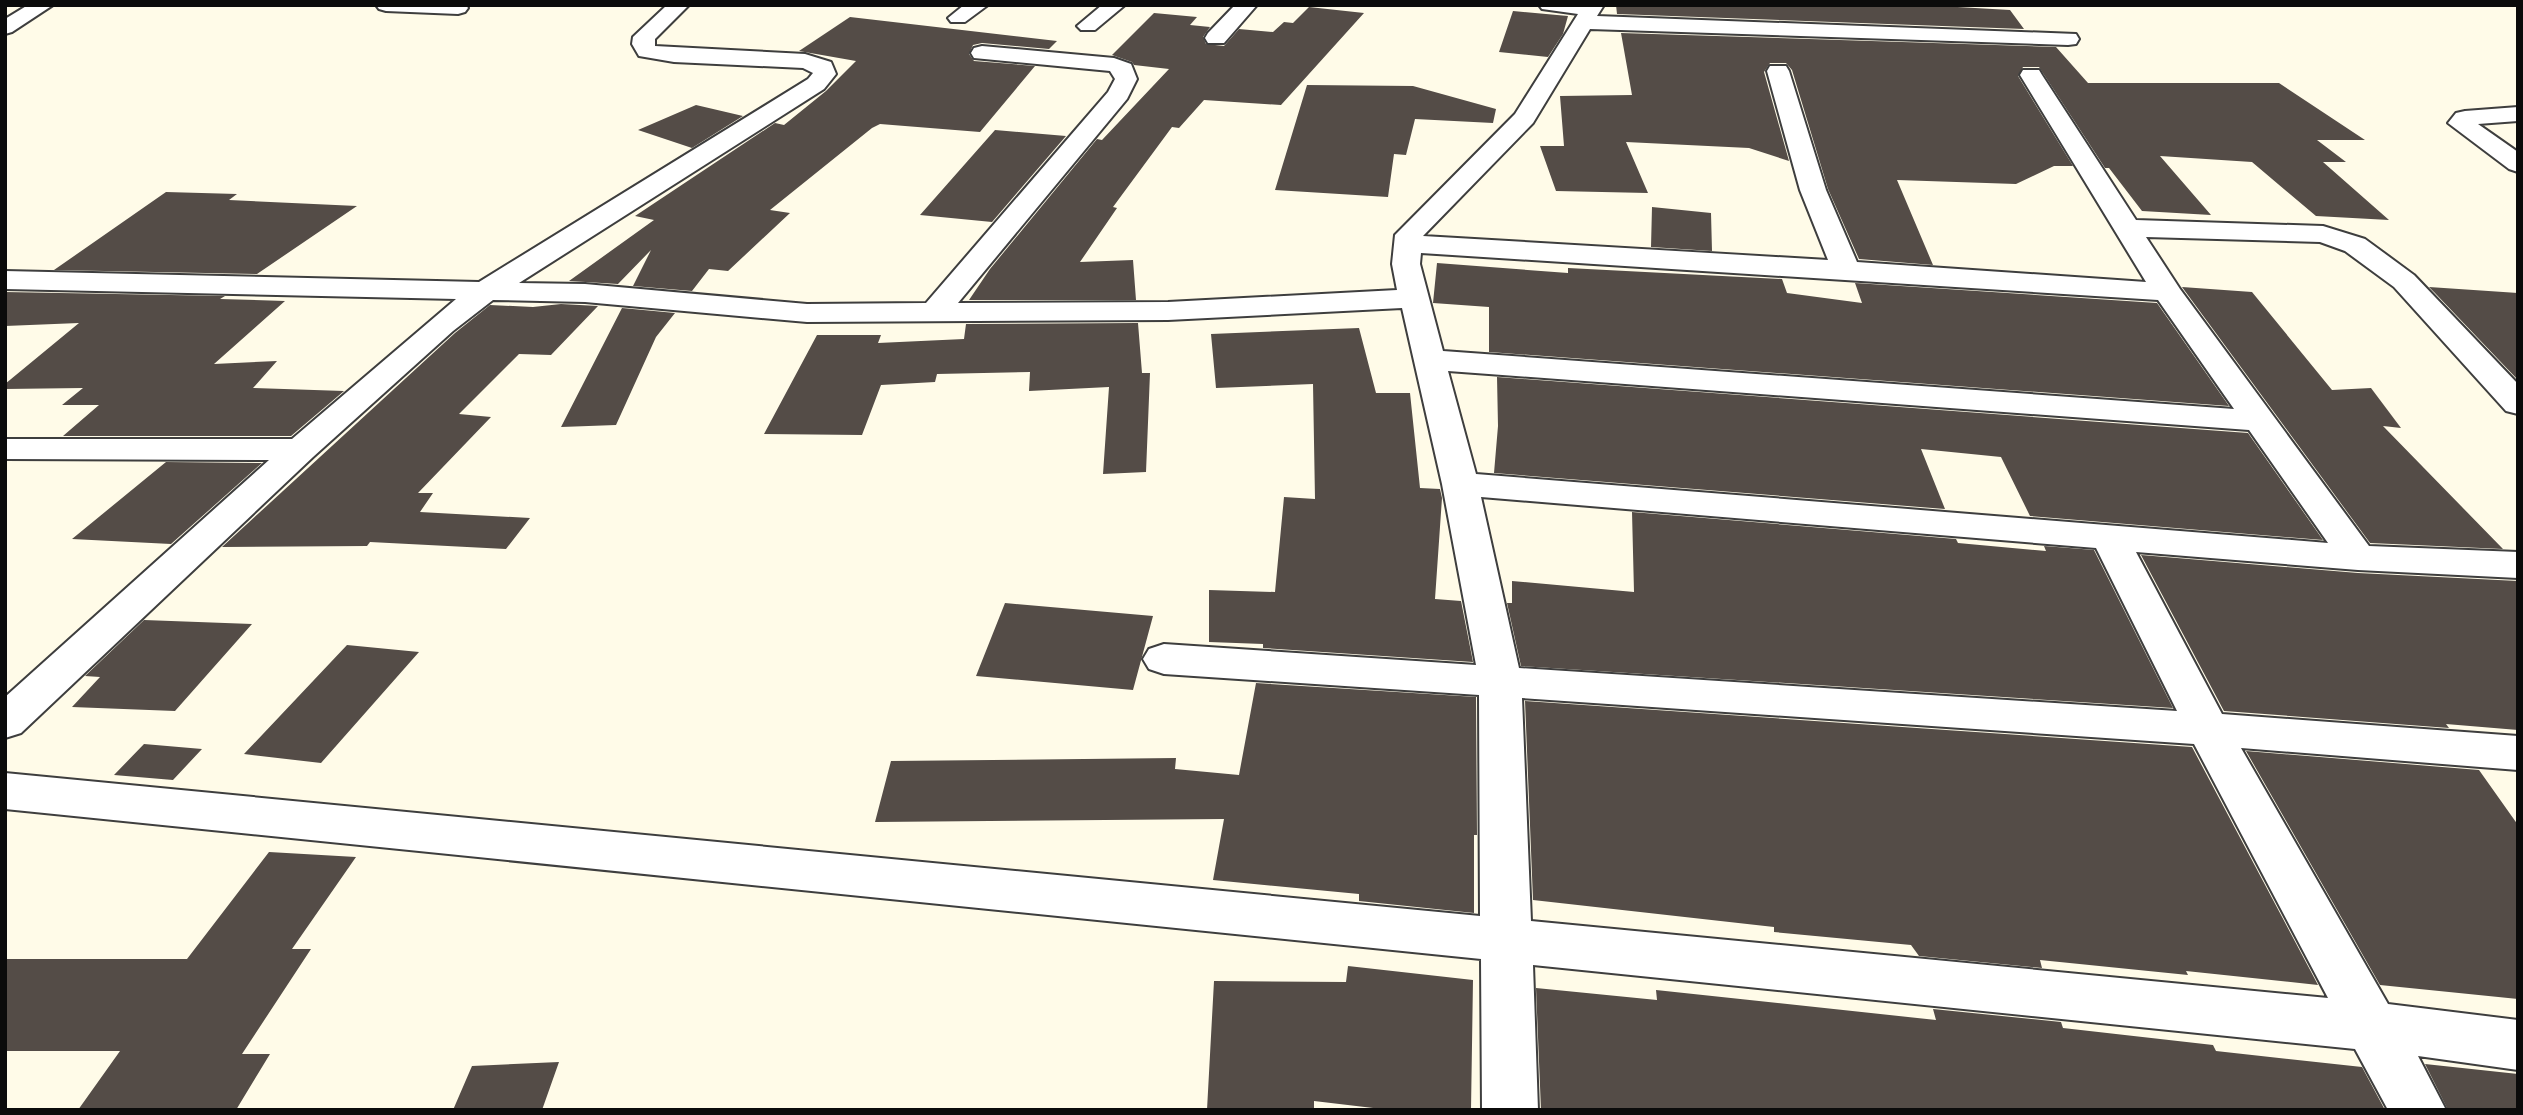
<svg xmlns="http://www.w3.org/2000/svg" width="2523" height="1115" viewBox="0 0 2523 1115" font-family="'Crimson Pro',serif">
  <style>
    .building { fill: #544c47 }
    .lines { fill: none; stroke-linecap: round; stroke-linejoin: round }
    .minor-casing { stroke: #3e3e3e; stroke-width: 4 }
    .minor { fill: #fff; fill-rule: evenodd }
  </style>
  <rect width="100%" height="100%" fill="#fffbe8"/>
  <path class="building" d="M 1616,5 L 1940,6 L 2010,10 L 2024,29 L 1617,14 Z
    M 1309,7 L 1364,13 L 1281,105 L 1204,100 L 1179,128 L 1172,127 L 1113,207 L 1117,208 L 1080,262 L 1133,260 L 1136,300 L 969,300 L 990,269 L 1097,139 L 1102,140 L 1169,69 L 1134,65 L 1132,62 L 1112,55 L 1154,13 L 1197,17 L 1190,25 L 1210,27 L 1203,37 L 1206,44 L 1224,46 L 1239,29 L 1273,32 L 1284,22 L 1293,23 Z
    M 1513,11 L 1568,16 L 1563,34 L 1548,57 L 1499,52 Z
    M 850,17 L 1057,41 L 1049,49 L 982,43 L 973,45 L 969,54 L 974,61 L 1035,66 L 980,132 L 880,124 L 872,128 L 770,210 L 790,213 L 728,271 L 709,269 L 692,291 L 633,286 L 651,250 L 618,284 L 569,281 L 654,220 L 635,216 L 775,123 L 784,125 L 826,91 L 856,61 L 799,51 Z
    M 1621,33 L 2056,47 L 2088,83 L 2279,83 L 2365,140 L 2317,140 L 2346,162 L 2323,162 L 2389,220 L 2316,216 L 2252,162 L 2160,156 L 2211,215 L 2142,211 L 2109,168 L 2105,168 L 2039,67 L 2023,67 L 2018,76 L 2073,166 L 2054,166 L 2016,184 L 1897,180 L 1933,265 L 1859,259 L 1828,189 L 1792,70 L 1786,63 L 1770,63 L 1764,72 L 1789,161 L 1749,148 L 1626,142 L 1648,193 L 1556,191 L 1540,146 L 1564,146 L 1560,96 L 1632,95 Z
    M 1307,85 L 1413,86 L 1496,109 L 1493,123 L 1415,119 L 1406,155 L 1394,154 L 1388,197 L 1275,190 Z
    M 696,105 L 743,116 L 692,148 L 638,130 Z
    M 995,130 L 1066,136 L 992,222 L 920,215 Z
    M 166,192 L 237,194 L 229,200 L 357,206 L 257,274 L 54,270 Z
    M 1652,207 L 1711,213 L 1712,251 L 1651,247 Z
    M 1437,263 L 1568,273 L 1568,268 L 1782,279 L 1787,293 L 1862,303 L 1855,283 L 2157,303 L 2229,406 L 1489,352 L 1489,307 L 1433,303 Z
    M 2182,287 L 2252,292 L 2332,390 L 2371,388 L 2401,428 L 2383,426 L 2503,549 L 2370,543 Z
    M 2429,287 L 2518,293 L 2518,380 L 2434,292 Z
    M 5,292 L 225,296 L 220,299 L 285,301 L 214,364 L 277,361 L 253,388 L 344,391 L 291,436 L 63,436 L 99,405 L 62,405 L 83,388 L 5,389 L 5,384 L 79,323 L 5,326 Z
    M 561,304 L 598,306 L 551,355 L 519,354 L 459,414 L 491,417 L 418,493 L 433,493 L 420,512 L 530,518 L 506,549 L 370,542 L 367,546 L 222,547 L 455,333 L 490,305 L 533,307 Z
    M 622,308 L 675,313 L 656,337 L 616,425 L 561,427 Z
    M 1138,323 L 1142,373 L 1150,373 L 1146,472 L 1103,474 L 1109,387 L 1029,391 L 1030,372 L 937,374 L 935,382 L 881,385 L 862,435 L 764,434 L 817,335 L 881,335 L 878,343 L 964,339 L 966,324 Z
    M 1359,328 L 1376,393 L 1410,393 L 1420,488 L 1440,489 L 1442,498 L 1435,599 L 1461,601 L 1473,662 L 1263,648 L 1263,644 L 1209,642 L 1209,590 L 1275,592 L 1284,497 L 1315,499 L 1313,384 L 1216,388 L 1211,334 Z
    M 1497,377 L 2248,433 L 2323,540 L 2030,516 L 2001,457 L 1921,449 L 1945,509 L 1494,473 L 1498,426 Z
    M 166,462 L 262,463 L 171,544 L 72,539 Z
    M 1632,512 L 1956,539 L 1958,543 L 2046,551 L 2044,546 L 2094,550 L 2173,708 L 1521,666 L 1507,603 L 1512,603 L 1512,581 L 1634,592 Z
    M 2141,555 L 2358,573 L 2518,581 L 2518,730 L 2446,724 L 2449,728 L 2224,711 Z
    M 1005,603 L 1153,616 L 1133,690 L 976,676 Z
    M 144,620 L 252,624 L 175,711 L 72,707 L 100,677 L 85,676 Z
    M 347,645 L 419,652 L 321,763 L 244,754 Z
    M 1256,683 L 1476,697 L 1477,835 L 1474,835 L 1474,913 L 1359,901 L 1359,894 L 1213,880 L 1224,819 L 875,822 L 891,761 L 1176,758 L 1175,769 L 1239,775 Z
    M 1525,701 L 2192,747 L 2318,985 L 2186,971 L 2188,975 L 2040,960 L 2042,968 L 1919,956 L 1911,945 L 1774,932 L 1774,927 L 1533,900 Z
    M 144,744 L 202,749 L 173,780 L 114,775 Z
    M 2246,751 L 2479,770 L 2518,825 L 2518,999 L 2380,985 Z
    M 269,852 L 356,857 L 292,949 L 311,949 L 242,1054 L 270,1054 L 236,1110 L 78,1110 L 120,1051 L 5,1051 L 5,959 L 187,959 Z
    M 1348,966 L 1473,980 L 1471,1110 L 1390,1110 L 1314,1101 L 1314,1110 L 1207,1110 L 1214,981 L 1346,982 Z
    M 1536,988 L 1657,1000 L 1656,990 L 1936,1020 L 1933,1009 L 2061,1022 L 2063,1028 L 2213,1045 L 2216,1051 L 2362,1067 L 2385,1110 L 1541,1110 Z
    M 559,1062 L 542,1110 L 453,1110 L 472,1066 Z
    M 2425,1064 L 2518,1074 L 2518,1110 L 2448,1110 Z"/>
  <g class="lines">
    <g class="minor-casing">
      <path id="minor" d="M 28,5 L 53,5 L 12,32 L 5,34 L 5,19 Z
        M 376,5 L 466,5 L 468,8 L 465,12 L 458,14 L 386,11 L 379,9 Z
        M 667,5 L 689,5 L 655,39 L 655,46 L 805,54 L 831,62 L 836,74 L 824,89 L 519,283 L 585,284 L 807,304 L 926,303 L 1108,92 L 1115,79 L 1110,71 L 974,58 L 971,53 L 974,48 L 982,46 L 1114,58 L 1131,64 L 1137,79 L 1127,99 L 958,303 L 1168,302 L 1397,290 L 1392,264 L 1395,235 L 1515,114 L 1578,14 L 1542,9 L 1539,5 L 1604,5 L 1597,16 L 2076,34 L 2079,39 L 2076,44 L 2068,45 L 1590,29 L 1533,123 L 1423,236 L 1828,260 L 1800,190 L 1767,71 L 1770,66 L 1786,66 L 1789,71 L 1826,190 L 1857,262 L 2146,282 L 2020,75 L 2023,70 L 2039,70 L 2042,75 L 2136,220 L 2323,226 L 2365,239 L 2414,275 L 2518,384 L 2518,414 L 2506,411 L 2394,287 L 2345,251 L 2320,242 L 2146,237 L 2180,289 L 2369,546 L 2518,552 L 2518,578 L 2358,570 L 2136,552 L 2222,714 L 2518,736 L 2518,770 L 2241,748 L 2388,1004 L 2518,1020 L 2518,1070 L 2418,1056 L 2446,1110 L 2388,1110 L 2355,1049 L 1533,965 L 1538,1110 L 1482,1110 L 1481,959 L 5,809 L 5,773 L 1480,916 L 1479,695 L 1164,674 L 1149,669 L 1143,659 L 1149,649 L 1164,644 L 1476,665 L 1442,484 L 1402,308 L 1168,320 L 807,322 L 585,302 L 493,300 L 453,331 L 313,457 L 21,733 L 5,738 L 5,697 L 269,460 L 5,459 L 5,439 L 292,439 L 456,299 L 5,289 L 5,271 L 479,282 L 808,79 L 813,73 L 803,68 L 674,62 L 639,56 L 632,44 L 633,37 ZM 1421,253 L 2158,300 L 2234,409 L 1443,351 L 1420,264 ZM 1448,371 L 2249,430 L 2328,543 L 1476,474 ZM 1481,497 L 2096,548 L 2177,711 L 1519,668 ZM 1522,698 L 2194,744 L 2328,998 L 1531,921 Z
        M 964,5 L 988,5 L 965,22 L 951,22 L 948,18 Z
        M 1102,5 L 1125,5 L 1095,30 L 1081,30 L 1077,26 Z
        M 1235,5 L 1257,5 L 1224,43 L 1208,43 L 1205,38 L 1208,33 Z
        M 2518,107 L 2518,121 L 2478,124 L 2518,152 L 2518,172 L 2509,169 L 2448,123 L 2456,113 L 2465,111 Z"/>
    </g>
    <use href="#minor" class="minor"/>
  </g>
  <rect width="2523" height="1115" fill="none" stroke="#0b0b0b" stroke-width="14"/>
</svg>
